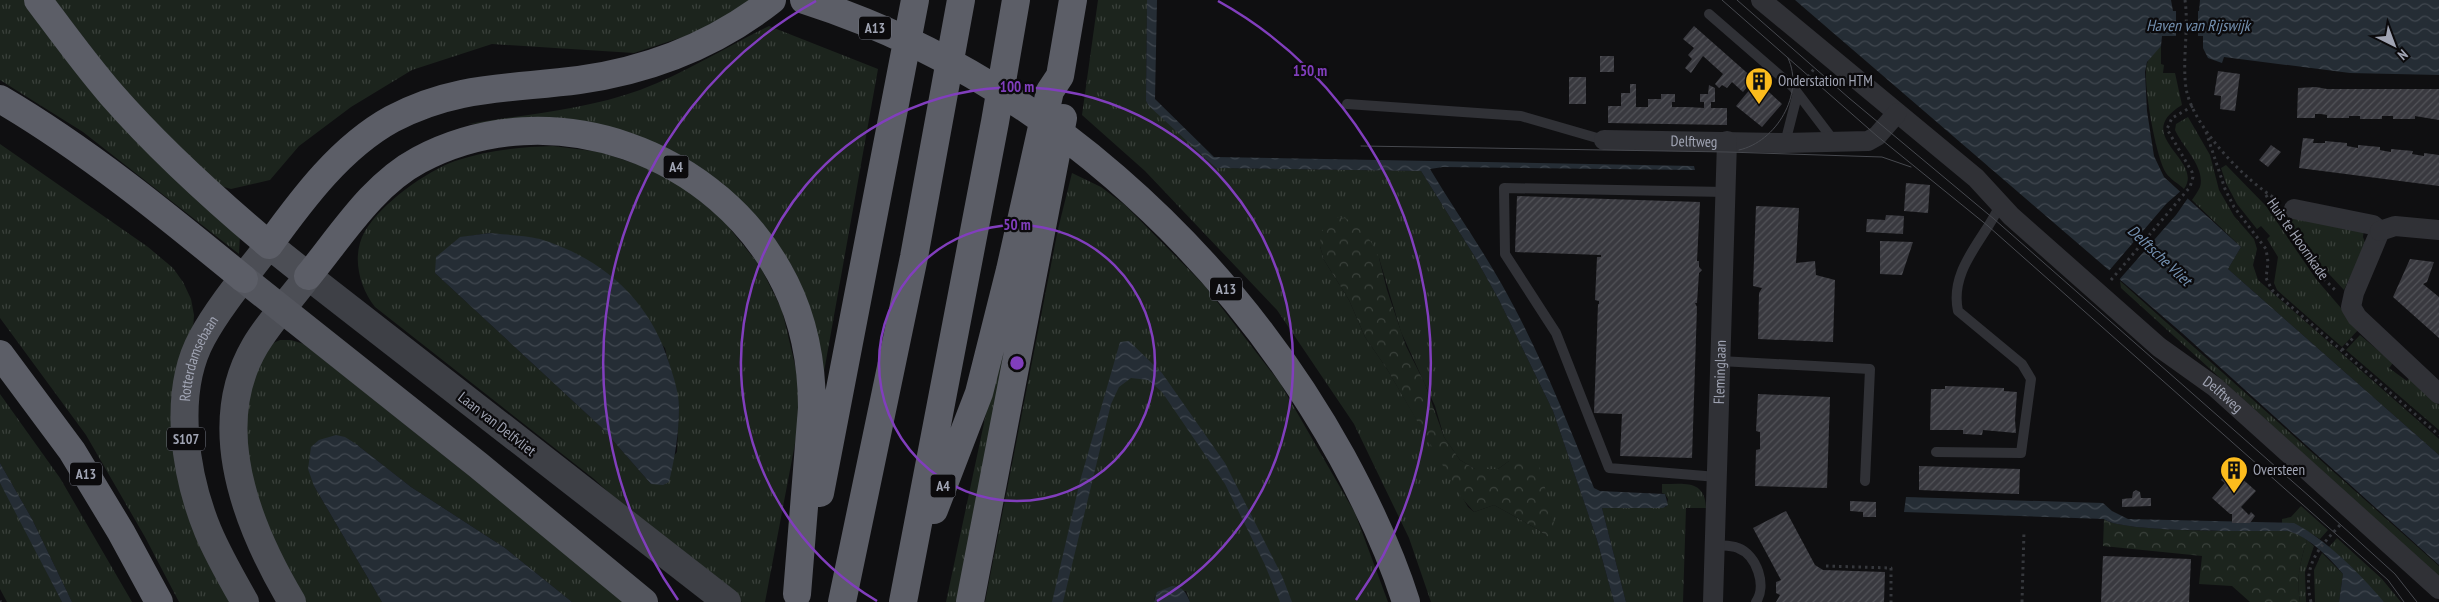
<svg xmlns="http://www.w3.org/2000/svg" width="2439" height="602" viewBox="0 0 2439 602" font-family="'PT Sans Narrow',sans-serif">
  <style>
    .grass { fill: url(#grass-tufts); fill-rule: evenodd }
    .forest { fill: url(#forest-crowns) }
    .water { fill: url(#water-waves) }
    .pier { fill: #0f0f11 }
    .building { fill: url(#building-hatch) }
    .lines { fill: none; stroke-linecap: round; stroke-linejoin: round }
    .path { stroke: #36383d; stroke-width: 3; stroke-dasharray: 2.5 4; stroke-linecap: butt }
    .service { stroke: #303136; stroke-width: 10 }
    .minor { stroke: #303136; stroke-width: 20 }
    .secondary { stroke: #3e4046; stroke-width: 28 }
    .primary { stroke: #4c4e55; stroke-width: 28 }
    .trunk { stroke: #54565e; stroke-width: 28 }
    .motorway { stroke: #5c5e67; stroke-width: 28 }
    .tram { stroke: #47494f; stroke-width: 1 }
    .ring { fill: none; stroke: #813ebd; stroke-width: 2.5 }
    .labels { text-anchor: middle; stroke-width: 4.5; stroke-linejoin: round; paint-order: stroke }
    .shield { fill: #0b0a0c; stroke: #737681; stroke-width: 1 }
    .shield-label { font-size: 14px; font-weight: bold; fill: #a0a4b3 }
    .poi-label { font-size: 15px; fill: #a0a4b3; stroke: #0b0a0c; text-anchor: start }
    .street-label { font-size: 15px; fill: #a0a4b3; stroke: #0b0a0c }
    .water-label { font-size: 16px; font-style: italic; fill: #7491b1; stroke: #0b0a0c }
    .centre { fill: #813ebd; stroke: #0b0a0c; stroke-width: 2.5 }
    .ring-label { font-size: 15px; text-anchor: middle; font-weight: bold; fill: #813ebd; stroke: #0b0a0c; stroke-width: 4.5; stroke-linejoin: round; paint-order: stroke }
  </style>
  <defs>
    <pattern id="grass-tufts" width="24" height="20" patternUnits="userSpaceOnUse" patternTransform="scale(1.25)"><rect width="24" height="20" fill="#1c241d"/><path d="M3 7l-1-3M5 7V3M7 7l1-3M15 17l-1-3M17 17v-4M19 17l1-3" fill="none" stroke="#3a413b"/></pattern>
    <pattern id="forest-crowns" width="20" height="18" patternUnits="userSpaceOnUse" patternTransform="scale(1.25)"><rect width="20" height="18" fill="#1c241d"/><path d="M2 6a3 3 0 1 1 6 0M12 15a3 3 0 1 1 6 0" fill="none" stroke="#3a413b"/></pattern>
    <pattern id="water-waves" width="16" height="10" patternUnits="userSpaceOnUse" patternTransform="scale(1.25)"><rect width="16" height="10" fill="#252d35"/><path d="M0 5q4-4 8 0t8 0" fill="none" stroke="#414850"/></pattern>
    <pattern id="building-hatch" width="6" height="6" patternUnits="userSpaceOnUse" patternTransform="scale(1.25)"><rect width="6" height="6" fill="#39393f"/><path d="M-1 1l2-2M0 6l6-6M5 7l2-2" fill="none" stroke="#525358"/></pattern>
  </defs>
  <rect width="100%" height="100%" fill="#0f0f11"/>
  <path class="grass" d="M 0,0 L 24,0 L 75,70 L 240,235 L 239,254 L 83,132 L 0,80 Z
    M 55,0 L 754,0 L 712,24 L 686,36 L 634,53 L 492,44 L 412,70 L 351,107 L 299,146 L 270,180 L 231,189 L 207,182 L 123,89 Z
    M 1098,0 L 1147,0 L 1146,101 L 1216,168 L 1421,171 L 1475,257 L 1499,300 L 1553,411 L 1597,540 L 1614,602 L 1431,602 L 1409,538 L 1354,424 L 1277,310 L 1145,171 L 1082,115 ZM 1320,246 L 1379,258 L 1401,332 L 1435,406 L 1444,437 L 1460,460 L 1475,469 L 1498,469 L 1509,461 L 1547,537 L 1539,530 L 1494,505 L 1474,512 L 1468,507 L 1387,369 L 1365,337 L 1349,300 L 1324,260 Z
    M 769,26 L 878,69 L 822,383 L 812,316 L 792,266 L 759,222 L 722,183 L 673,151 L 628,132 L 531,121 L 468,124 C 526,114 585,110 640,90 C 685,73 726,47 769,26 Z
    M 2161,46 L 2161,64 L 2164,65 L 2163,73 L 2175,73 L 2182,105 C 2130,136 2205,160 2184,189 C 2179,184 2170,179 2166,173 C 2156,158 2142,81 2147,64 C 2149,56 2155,51 2161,46 Z
    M 2188,117 L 2210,155 L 2219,190 L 2234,216 L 2254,239 L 2257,249 L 2253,265 L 2258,280 L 2439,439 L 2439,455 L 2228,269 L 2241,247 L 2192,200 C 2195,196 2198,191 2200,187 C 2206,168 2182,146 2175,130 L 2176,124 Z
    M 0,144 L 148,247 L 173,268 L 183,282 L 191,299 L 194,315 L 193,330 L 178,381 L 236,602 L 179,602 L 145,537 L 86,435 L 0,318 Z
    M 553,146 L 600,152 L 645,167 L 685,188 L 723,220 L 760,266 L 782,310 L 799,382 L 797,433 L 765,602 L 742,602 L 653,533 L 594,479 L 375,307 C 359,287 351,255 365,231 C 381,204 425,172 455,161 C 487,150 519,147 553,146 ZM 490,233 L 538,239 L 574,253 L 665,348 L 679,405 L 677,452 L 651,484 L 602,428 L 435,273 C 453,238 451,238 490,233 Z
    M 2226,165 L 2266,206 L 2316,279 L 2359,329 L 2342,347 L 2277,290 L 2274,283 L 2278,257 L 2267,239 L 2270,236 L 2261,226 L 2257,229 L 2237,204 L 2226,183 L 2221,168 Z
    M 1072,173 L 1101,187 L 1125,205 L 1205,286 L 1280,383 L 1355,513 L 1388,602 L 1190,602 L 1186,591 L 1155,596 L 1154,602 L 985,602 L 1058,229 Z
    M 2284,211 L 2294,216 L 2364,229 L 2363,237 L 2366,245 L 2344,290 L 2316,260 L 2282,212 Z
    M 1028,228 L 957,602 L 946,602 L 1025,230 Z
    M 2120,281 L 2439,566 L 2439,577 L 2121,288 Z
    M 2360,335 L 2393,363 L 2389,368 L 2407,381 L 2409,378 L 2439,405 L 2439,430 L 2346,350 Z
    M 280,340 L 291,340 L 304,344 L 627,602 L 572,602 L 505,548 L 411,487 L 356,444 L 314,486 L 382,602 L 300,602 L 252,501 L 244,396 L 269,345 Z
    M 0,394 L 60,478 L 132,602 L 72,602 L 32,519 L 0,463 Z
    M 0,483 L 9,498 L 62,602 L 7,602 L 0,589 Z
    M 1662,484 C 1684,484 1705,479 1706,508 L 1686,508 L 1683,602 L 1626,602 L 1602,508 L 1666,507 L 1668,499 L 1665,494 L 1662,493 Z
    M 2301,506 L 2328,530 L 2320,539 L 2299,526 L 2282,523 L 2282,519 L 2291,517 Z
    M 2337,538 L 2382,579 L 2401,602 L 2384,602 L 2329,547 Z
    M 2307,540 L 2314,546 L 2305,572 L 2306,602 L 2300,602 C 2296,579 2300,562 2307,540 Z
    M 2322,553 L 2343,574 L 2339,602 L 2315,602 L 2314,570 Z"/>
  <path class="forest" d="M 1335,217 L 1345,218 L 1352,222 L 1363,231 L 1372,243 L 1379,258 L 1387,290 L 1406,346 L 1425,384 L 1444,437 L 1460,460 L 1475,469 L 1498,469 L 1509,461 L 1519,458 L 1534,460 L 1540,468 L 1554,523 L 1553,532 L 1547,537 L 1539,530 L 1494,505 L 1474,512 L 1461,497 L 1387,369 L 1365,337 L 1349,300 L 1324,260 L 1320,246 L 1321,233 L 1326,225 Z
    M 2104,519 C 2121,533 2258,531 2288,531 L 2300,535 L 2307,540 C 2300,562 2296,579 2300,602 L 2250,602 L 2232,586 L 2199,584 L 2202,556 L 2103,546 Z"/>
  <path class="water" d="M 1147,0 L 1157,0 L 1155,99 L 1214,157 L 1694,166 L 1695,170 L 1443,167 L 1430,169 C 1453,208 1479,244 1501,283 C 1538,348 1566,418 1594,488 L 1600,491 L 1665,494 L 1668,505 L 1663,508 L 1602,508 L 1626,602 L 1614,602 L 1597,540 L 1553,411 L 1499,300 L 1475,257 L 1421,171 L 1216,168 L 1149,106 L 1146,101 Z
    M 1795,0 L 2171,0 L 2173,11 L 2199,11 L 2200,0 L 2439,0 L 2439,75 L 2350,73 L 2224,57 L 2222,63 L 2208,58 L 2203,48 L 2203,36 L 2162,36 L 2161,46 L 2147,62 L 2145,72 L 2147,111 L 2154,156 L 2164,177 L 2241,247 L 2228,269 L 2439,455 L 2439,565 L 2182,333 Z
    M 490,233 C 506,235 524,235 540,239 C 604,259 651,301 670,366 C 674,378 679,394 679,407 C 679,433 675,457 669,482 L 663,485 L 651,484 L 602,428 L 435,273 L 436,257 L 460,237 Z
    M 1129,341 L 1162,373 L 1225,463 L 1282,576 L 1292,602 L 1280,602 L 1265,565 L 1225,484 L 1162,392 L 1148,380 L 1131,378 L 1119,387 L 1111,404 L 1063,602 L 1052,602 L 1080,481 L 1120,342 Z
    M 336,435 L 345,437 L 356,444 L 411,487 L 505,548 L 572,602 L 382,602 L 314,486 L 308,469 L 311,447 L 319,440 Z
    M 0,463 L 32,519 L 72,602 L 62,602 L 0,483 Z
    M 1906,497 L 2103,503 L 2112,511 L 2128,519 L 2294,523 C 2328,541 2358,572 2384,602 L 2339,602 L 2343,574 C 2329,557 2309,537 2288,531 C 2258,531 2121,533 2104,519 L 1904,512 Z
    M 1172,586 C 1183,587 1186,592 1190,602 L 1154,602 L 1157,592 Z"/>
  <path class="pier" d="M 2176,10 L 2198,10 L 2198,38 L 2176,38 Z
    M 2183,189 L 2190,195 L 2176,215 L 2118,281 L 2108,272 L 2166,204 Z"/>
  <path class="building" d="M 1694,26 L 1754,79 L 1743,92 L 1732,82 L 1727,88 L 1722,85 L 1719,88 L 1715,84 L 1723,74 L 1703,56 L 1691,73 L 1685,68 L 1692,59 L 1688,55 L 1694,48 L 1683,39 Z
    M 1600,56 L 1614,56 L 1614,72 L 1600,72 Z
    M 2218,71 L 2240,74 L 2235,111 L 2220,109 L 2221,96 L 2214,95 Z
    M 1569,77 L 1586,77 L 1586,104 L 1569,104 Z
    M 1757,81 L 1782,104 L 1762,127 L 1736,106 Z
    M 1630,84 L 1636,84 L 1636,107 L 1648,107 L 1648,99 L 1661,99 L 1661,94 L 1675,94 L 1675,102 L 1672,102 L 1672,107 L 1688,107 L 1704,108 L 1704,102 L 1700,102 L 1700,94 L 1708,94 L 1709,85 L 1715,88 L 1715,102 L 1711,102 L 1711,108 L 1727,108 L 1727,125 L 1608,123 L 1608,106 L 1621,106 L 1621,93 L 1630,93 Z
    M 2316,87 L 2327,89 L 2439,89 L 2439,120 L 2415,116 L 2415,119 L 2393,119 L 2393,116 L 2382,116 L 2382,119 L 2360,119 L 2360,116 L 2349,116 L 2349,118 L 2327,118 L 2327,115 L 2321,114 L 2315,114 L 2315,118 L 2297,118 L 2298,88 Z
    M 2303,138 L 2314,139 L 2313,143 L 2325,143 L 2325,141 L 2347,143 L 2347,146 L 2358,148 L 2358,145 L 2380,147 L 2380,150 L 2385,151 L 2391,152 L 2391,149 L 2413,151 L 2412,154 L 2424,156 L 2424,153 L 2439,155 L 2439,186 L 2299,168 Z
    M 2271,145 L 2281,152 L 2268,167 L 2259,160 Z
    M 1906,183 L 1930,185 L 1928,213 L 1904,211 Z
    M 1517,196 L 1700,202 L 1697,261 L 1699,261 L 1699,267 L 1702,270 L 1699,273 L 1697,303 L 1695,303 L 1697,307 L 1692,458 L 1620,456 L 1622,414 L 1594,413 L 1598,304 L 1599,304 L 1599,301 L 1595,300 L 1597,257 L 1601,257 L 1601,255 L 1515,252 Z
    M 1756,206 L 1799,208 L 1796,263 L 1815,261 L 1816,275 L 1835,280 L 1833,342 L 1758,339 L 1759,293 L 1762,288 L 1753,286 Z
    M 1886,215 L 1904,216 L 1903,234 L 1866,232 L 1867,219 L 1885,220 Z
    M 1880,241 L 1913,242 L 1902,275 L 1880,274 Z
    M 2410,259 L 2434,262 L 2427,282 L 2423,284 L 2439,297 L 2439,338 L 2393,297 Z
    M 1945,386 L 2004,388 L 2004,391 L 2017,392 L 2015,420 L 2016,433 L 1983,430 L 1982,435 L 1965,434 L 1963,434 L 1963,430 L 1930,430 L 1931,389 L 1945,389 Z
    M 1758,394 L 1830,397 L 1827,488 L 1755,486 L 1756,450 L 1760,449 L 1760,432 L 1756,431 Z
    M 1919,466 L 2020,469 L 2019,494 L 1919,490 Z
    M 2231,469 L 2256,491 L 2241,507 L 2249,515 L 2251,512 L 2255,516 L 2250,523 L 2232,523 L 2232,514 L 2230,514 L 2212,498 L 2225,483 L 2221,480 Z
    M 2136,490 L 2140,492 L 2141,498 L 2151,498 L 2151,506 L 2122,507 L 2122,499 L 2132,498 L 2133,492 Z
    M 1850,501 L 1876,502 L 1876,517 L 1863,517 L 1863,512 L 1850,511 Z
    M 1786,511 L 1815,565 L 1823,570 L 1885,572 L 1884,602 L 1776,602 L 1780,595 L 1776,593 L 1776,582 L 1781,580 L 1753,528 Z
    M 2103,556 L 2191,559 L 2189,602 L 2101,602 Z"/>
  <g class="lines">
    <path class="path" d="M 2185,0 C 2189,29 2182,59 2186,88 C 2192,126 2246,182 2278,200
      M 1804,82 L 1814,69
      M 2206,132 L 2225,189 L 2234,207 L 2266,249 L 2268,262 L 2266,278 L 2272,290 L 2439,435
      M 2266,195 L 2275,211
      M 2286,226 L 2315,270 L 2335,290
      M 2111,280 L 2190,187 L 2193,177 L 2192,172 L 2167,129 L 2172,118 L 2193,106
      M 2342,350 L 2353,338
      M 1826,566 L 1891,568 L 1891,602
      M 0,601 L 1,602
      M 2022,602 L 2024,531
      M 2311,602 C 2302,565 2318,549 2341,524"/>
    <path class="service" d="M 1709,14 L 1793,87 L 1834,141
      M 1347,104 L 1521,116 L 1604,140
      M 1785,143 L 1797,96
      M 1720,361 L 1870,369 L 1865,481
      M 1936,452 L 2021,453 L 2031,379 L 2022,364 L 1958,311 C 1949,269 1985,239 2000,205
      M 1717,477 L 1609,468 L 1556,333 L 1505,254 L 1504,188 L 1726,192
      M 1714,545 C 1722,546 1731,545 1738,548 C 1757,555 1767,586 1756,602"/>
    <g class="minor">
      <path id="s1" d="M 1761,0 L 1976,178 L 2011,216 L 2159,347 L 2215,387 L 2439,589"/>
      <path id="s2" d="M 1604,140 L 1785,143 L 1868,141 L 1877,136 L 1897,113"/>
      <path d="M 2294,209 L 2373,225 L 2380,231"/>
      <path d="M 2380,231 L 2354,293 L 2351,307 L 2357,317 L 2439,394"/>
      <path d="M 2380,231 L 2395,226 L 2439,230"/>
      <path id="s3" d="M 1713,602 L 1727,141"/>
    </g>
    <path class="secondary" d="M 308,276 L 727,602"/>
    <path class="primary" id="s4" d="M 245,602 C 232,579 218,555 208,531 C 185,475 172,393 202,338 C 220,305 246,275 269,245 L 308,276 C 291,299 269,322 255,346 C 207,428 248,528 292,602"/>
    <path class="trunk" d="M 244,279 L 478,465 L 644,602"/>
    <path class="motorway" d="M 38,0 C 62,32 85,64 111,94 C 159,149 213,198 269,245 C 303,198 341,147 392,119 C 456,85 511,89 579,80 C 650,70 716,44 772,0
      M 804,0 C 1033,73 1226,248 1342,457 C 1367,503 1390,551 1406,602
      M 0,99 C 87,150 166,215 244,279
      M 308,276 C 341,236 372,185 419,160 C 551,90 720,152 785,283 C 804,321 812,366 812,408 L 797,594
      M 0,354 L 72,451 L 121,532 L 159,602
      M 820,493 L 915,0
      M 934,510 L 979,393 L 1010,270 L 1050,91 L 1060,76 L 1073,0
      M 842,602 L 914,257 L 961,0
      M 903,602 L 995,122 L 1016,0
      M 970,602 L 1063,118"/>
    <path class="tram" d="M 1722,0 L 1877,136 L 1988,226 L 2302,504 L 2388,580 L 2404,602
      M 1737,0 L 1849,98 L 1994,219 L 2309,496 L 2395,574 L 2417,602
      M 1361,146 L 1727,152 L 1882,157 L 1911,167
      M 1739,150 C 1776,142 1805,94 1788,58"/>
  </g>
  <g class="ring">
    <circle cx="1017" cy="363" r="138"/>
    <path d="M877 601A276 276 0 1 1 1157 601"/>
    <path d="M678 600A414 414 0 0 1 816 1M1218 1A414 414 0 0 1 1356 600"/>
  </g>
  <defs>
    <g id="building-pin" transform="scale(1.4375)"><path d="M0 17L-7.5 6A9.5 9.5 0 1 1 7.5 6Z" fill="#fcbc1d" stroke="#0b0a0c"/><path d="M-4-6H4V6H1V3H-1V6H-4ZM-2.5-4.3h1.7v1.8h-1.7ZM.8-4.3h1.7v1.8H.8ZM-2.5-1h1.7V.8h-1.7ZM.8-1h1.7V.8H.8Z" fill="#111"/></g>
  </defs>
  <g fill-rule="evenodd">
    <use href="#building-pin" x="1759" y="81"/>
    <use href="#building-pin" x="2234" y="470"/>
  </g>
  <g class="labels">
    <g class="shield">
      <rect x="859" y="16.5" width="32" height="23" rx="4"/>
      <rect x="663.5" y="155.5" width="25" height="23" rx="4"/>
      <rect x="1210" y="277.5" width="32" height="23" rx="4"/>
      <rect x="167" y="427.5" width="38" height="23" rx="4"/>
      <rect x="70" y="462.5" width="32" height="23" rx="4"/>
      <rect x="930.5" y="474.5" width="25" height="23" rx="4"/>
    </g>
    <g class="shield-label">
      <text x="875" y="33">A13</text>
      <text x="676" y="172">A4</text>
      <text x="1226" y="294">A13</text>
      <text x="186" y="444">S107</text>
      <text x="86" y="479">A13</text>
      <text x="943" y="491">A4</text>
    </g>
    <g class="poi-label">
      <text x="1778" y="86">Onderstation HTM</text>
      <text x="2253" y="475">Oversteen</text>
    </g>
    <g class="street-label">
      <text dy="5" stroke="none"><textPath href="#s2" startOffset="90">Delftweg</textPath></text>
      <text transform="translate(2298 239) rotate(55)" y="5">Huis te Hoornkade</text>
      <text dy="5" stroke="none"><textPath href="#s4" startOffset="258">Rotterdamsebaan</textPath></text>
      <text dy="5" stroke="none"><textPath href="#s3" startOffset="230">Fleminglaan</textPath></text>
      <text dy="5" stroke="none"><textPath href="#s1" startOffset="608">Delftweg</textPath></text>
      <text transform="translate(497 424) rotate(38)" y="5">Laan van Delfvliet</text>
    </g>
    <g class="water-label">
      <text x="2198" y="31">Haven van Rijswijk</text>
      <text transform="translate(2160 255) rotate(43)" y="6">Delftsche Vliet</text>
    </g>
  </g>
  <circle cx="1017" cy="363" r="8" class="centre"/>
  <g class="ring-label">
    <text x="1310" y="76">150 m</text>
    <text x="1017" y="92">100 m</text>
    <text x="1017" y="230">50 m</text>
  </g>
  <g transform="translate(2394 45) rotate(138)" stroke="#0b0a0c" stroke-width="4" paint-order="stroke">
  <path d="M0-4L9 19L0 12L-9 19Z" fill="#a0a4b3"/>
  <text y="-8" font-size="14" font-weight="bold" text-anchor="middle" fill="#a0a4b3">N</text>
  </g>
</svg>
